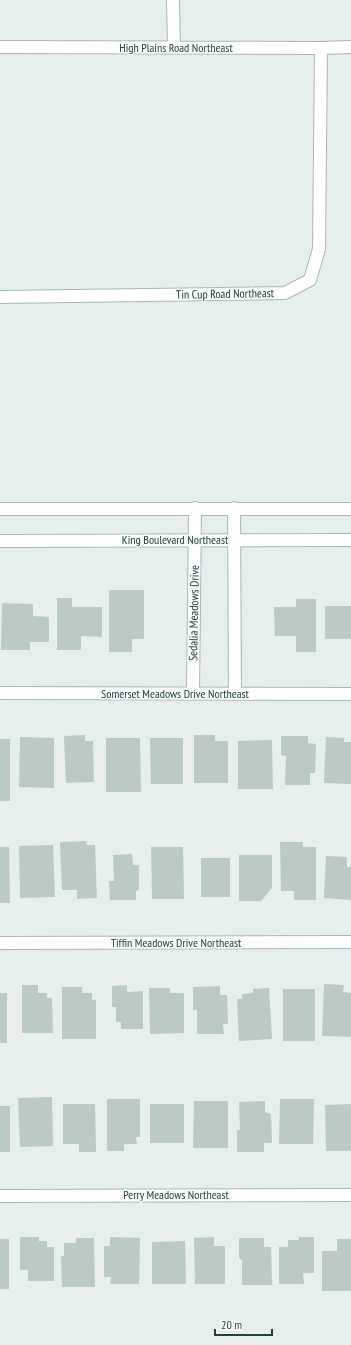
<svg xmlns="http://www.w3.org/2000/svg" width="351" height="1345" viewBox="0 0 351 1345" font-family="'PT Sans Narrow',sans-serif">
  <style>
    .building { fill: #bbcac4 }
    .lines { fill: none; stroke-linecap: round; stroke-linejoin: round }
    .street-casing { stroke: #a8b8b2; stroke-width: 14 }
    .secondary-casing { stroke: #a4bbb3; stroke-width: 14 }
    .street { stroke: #fff; stroke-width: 12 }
    .secondary { stroke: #fff; stroke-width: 12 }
    .labels { text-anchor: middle; stroke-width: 3; stroke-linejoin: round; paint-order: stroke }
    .street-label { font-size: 12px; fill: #24423a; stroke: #f7fbf9 }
  </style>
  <rect width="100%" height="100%" fill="#e6efeb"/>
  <path class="building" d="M 109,590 L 144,590 L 144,639 L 132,639 L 132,652 L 109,652 Z
    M 57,598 L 72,598 L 72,607 L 102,607 L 102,637 L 81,636 L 81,650 L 57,650 Z
    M 296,599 L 316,599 L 316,652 L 296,652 L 296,636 L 275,636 L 274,607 L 296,607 Z
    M 2,603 L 33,604 L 33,616 L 49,617 L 49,642 L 30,642 L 30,650 L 1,650 Z
    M 325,606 L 351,606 L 351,639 L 325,639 Z
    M 85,735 L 85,741 L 93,741 L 94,782 L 66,783 L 64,736 Z
    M 194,735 L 215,735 L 215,741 L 228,741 L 228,783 L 194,783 Z
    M 281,736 L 308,736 L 308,743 L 316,744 L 315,773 L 310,773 L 310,785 L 285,785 L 286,756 L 281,755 Z
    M 20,737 L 54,738 L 54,788 L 19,787 Z
    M 326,737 L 344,738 L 344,742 L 351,742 L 351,784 L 324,783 Z
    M 106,738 L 140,738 L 141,792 L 106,792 Z
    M 150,738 L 183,738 L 183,784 L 151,784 Z
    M 0,739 L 10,739 L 10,801 L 0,801 Z
    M 272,740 L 273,789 L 238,789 L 238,741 Z
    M 86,841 L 87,845 L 95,845 L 97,898 L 77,899 L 77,890 L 62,890 L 60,842 Z
    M 280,842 L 303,842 L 303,847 L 316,847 L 316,900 L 294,900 L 294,891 L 281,891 Z
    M 53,845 L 55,897 L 20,898 L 19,846 Z
    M 0,847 L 9,847 L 10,903 L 0,903 Z
    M 151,847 L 183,847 L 184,899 L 152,899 Z
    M 132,854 L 133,865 L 139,865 L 139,890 L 136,891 L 136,900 L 110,900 L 109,881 L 114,881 L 113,855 Z
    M 239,855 L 272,855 L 272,888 L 261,901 L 239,901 Z
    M 326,856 L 347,857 L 347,867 L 351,867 L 351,900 L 324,898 Z
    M 201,858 L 230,858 L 230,897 L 201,897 Z
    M 324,984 L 344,985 L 343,992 L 351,993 L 351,1037 L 322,1036 Z
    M 22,985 L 38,985 L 38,993 L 47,993 L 47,998 L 52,998 L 53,1033 L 22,1033 Z
    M 127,985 L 127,992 L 143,991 L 143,1029 L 121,1029 L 121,1022 L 116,1022 L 116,1007 L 112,1007 L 112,986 Z
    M 220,986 L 220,995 L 227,995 L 228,1024 L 223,1024 L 224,1034 L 197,1034 L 197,1010 L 193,1010 L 193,987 Z
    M 62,987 L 82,987 L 82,993 L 92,993 L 92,1000 L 96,1000 L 96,1039 L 62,1039 Z
    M 149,988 L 170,988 L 170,993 L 184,993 L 184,1033 L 150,1034 Z
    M 269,988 L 272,1039 L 239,1041 L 237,999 L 242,999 L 242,994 L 253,993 L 253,989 Z
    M 283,989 L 315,989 L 315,1041 L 283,1041 Z
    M 0,993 L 7,993 L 7,1043 L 0,1043 Z
    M 52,1097 L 53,1146 L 20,1147 L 18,1098 Z
    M 107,1099 L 140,1099 L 140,1137 L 136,1137 L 137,1144 L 124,1144 L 124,1151 L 107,1151 Z
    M 280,1099 L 314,1099 L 313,1144 L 279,1144 Z
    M 194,1101 L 228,1101 L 228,1148 L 193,1148 Z
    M 265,1101 L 265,1112 L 271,1114 L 272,1143 L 264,1143 L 264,1152 L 237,1152 L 237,1130 L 240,1130 L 239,1102 Z
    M 63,1104 L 95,1104 L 96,1152 L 79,1152 L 79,1144 L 63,1144 Z
    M 150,1104 L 184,1104 L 184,1143 L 150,1143 Z
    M 351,1104 L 351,1151 L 326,1151 L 325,1105 Z
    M 0,1106 L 10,1106 L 10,1152 L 0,1152 Z
    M 20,1237 L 39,1237 L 39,1241 L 47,1241 L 47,1247 L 54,1247 L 54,1281 L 28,1281 L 28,1270 L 20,1270 Z
    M 110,1237 L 140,1238 L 139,1284 L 110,1284 L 111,1277 L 104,1277 L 104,1246 L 110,1246 Z
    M 214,1237 L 214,1246 L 225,1246 L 225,1284 L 195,1284 L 194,1238 Z
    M 299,1237 L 314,1237 L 314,1273 L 303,1273 L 304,1284 L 279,1284 L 279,1247 L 288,1247 L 288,1240 L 299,1240 Z
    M 76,1238 L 94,1238 L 95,1287 L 62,1287 L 61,1256 L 64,1256 L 64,1243 L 76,1243 Z
    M 239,1238 L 264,1238 L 264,1247 L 271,1247 L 272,1285 L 242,1285 L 242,1260 L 239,1258 Z
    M 0,1239 L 9,1239 L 9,1289 L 0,1289 Z
    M 337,1239 L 351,1239 L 351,1291 L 322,1291 L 322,1251 L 337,1251 Z
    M 185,1241 L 186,1284 L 152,1284 L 152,1242 Z"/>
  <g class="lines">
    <g class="street-casing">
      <path id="street" d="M 173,0 L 174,47
        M 0,47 L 321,48 L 351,47
        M 0,297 L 285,293 L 310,280 L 319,249 L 321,48
        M 234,508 L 235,694
        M 0,693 L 351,694
        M 193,694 L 195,508
        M 0,943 L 351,942
        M 0,1196 L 351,1195"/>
    </g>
    <g class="secondary-casing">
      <path id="secondary" d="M 0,509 L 351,509
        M 0,541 L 351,540"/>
    </g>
    <use href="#street" class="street"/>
    <use href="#secondary" class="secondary"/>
  </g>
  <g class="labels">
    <g class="street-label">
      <text x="176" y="52">High Plains Road Northeast</text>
      <text transform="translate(225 294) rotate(-1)" y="4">Tin Cup Road Northeast</text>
      <text x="175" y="544">King Boulevard Northeast</text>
      <text transform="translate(194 613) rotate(-89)" y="4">Sedalia Meadows Drive</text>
      <text x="175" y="698">Somerset Meadows Drive Northeast</text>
      <text x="176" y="947">Tiffin Meadows Drive Northeast</text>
      <text x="176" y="1199">Perry Meadows Northeast</text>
    </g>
  </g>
  <path d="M215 1329v6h57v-6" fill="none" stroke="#24423a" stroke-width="2"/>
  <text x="221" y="1329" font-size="12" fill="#24423a" stroke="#f7fbf9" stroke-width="3" paint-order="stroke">20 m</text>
</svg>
